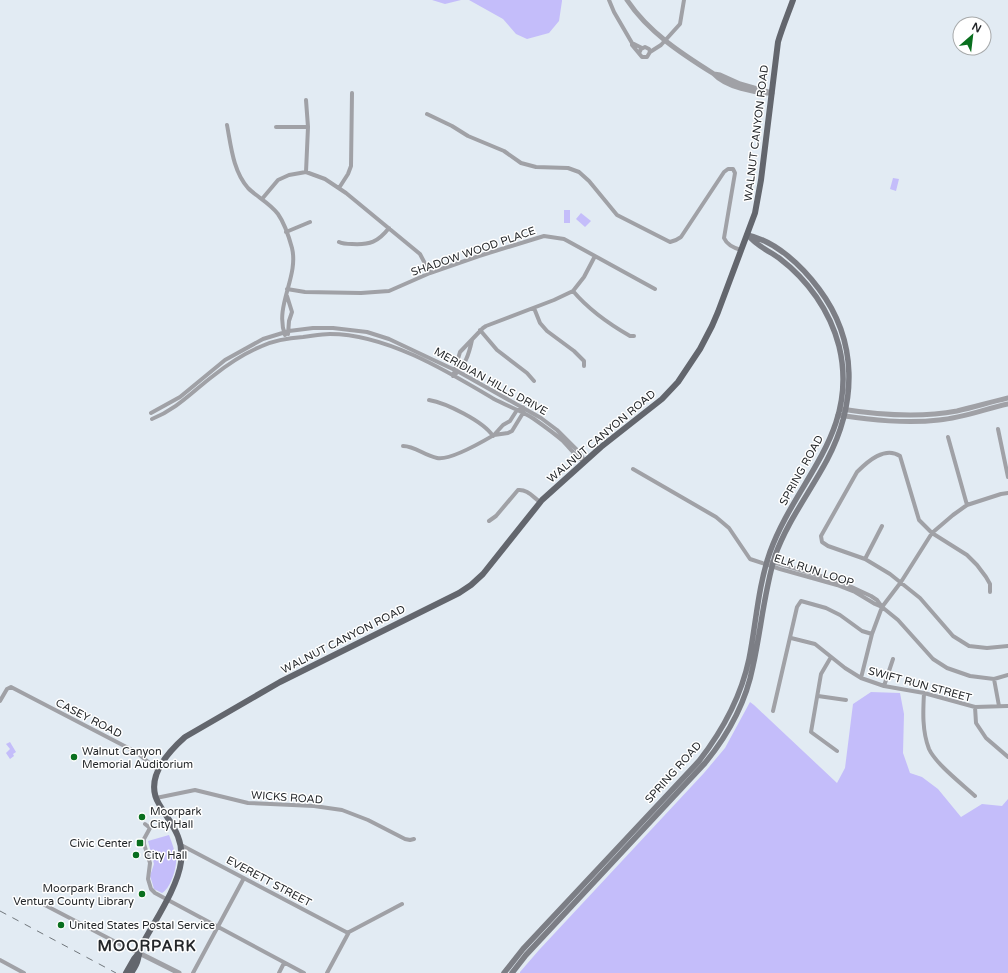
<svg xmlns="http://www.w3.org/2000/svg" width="1008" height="973" viewBox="0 0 1008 973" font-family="'Varela Round',sans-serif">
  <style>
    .green { fill: #c4bdfa }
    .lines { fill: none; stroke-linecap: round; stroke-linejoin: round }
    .minor { stroke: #a0a1a6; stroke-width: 4 }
    .tertiary { stroke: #a0a1a6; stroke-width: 5 }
    .secondary { stroke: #7c7e85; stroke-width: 5.5 }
    .primary { stroke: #63666d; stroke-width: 6 }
    .rail { stroke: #71777c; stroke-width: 1; stroke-dasharray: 7 7; stroke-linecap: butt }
    .poi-dot { fill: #096f1e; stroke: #fff; stroke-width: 1.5 }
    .labels { text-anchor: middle; stroke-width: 3; stroke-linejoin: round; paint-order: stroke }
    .street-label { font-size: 11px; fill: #24272a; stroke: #fff }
    .poi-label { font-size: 11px; fill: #24272a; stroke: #fff; text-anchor: start }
    .district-label { font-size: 15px; font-weight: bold; letter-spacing: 1px; fill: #24272a; stroke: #fff }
  </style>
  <rect width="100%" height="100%" fill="#e2ebf3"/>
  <path class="green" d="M 432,0 L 461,0 L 445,4 Z
    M 469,0 L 562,0 L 562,1 L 559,21 L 549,33 L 527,39 L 516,34 L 503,19 Z
    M 893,178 L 899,179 L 896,191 L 890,189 Z
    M 564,210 L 570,210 L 570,223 L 564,223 Z
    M 581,213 L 591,221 L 585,227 L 576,219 Z
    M 871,692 L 900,693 L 904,714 L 903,753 L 910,773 L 922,777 L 938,789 L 961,817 L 982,804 L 1002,806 L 1008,799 L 1008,973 L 520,973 L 520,972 L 539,950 L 704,773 L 725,748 L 750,702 L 754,705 L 837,783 L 845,768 L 853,704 Z
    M 10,742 L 16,752 L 13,754 L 14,756 L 10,759 L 6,753 L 10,749 L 6,744 Z
    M 169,835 C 172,843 175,851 176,859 C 177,868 170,889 162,893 L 154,889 L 152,882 L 150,876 L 154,864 L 148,841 Z"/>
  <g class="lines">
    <path class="minor" d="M 609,0 L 614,12 L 632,43 L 632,45 L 642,57 L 647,57 L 650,52 L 649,49 L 645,47 L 641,49 L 639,53
      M 632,43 L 642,48
      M 650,52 L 661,45 L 680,24 L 684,0
      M 427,114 L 452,126 L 468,136 L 504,151 L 521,163 L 536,167 L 568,168 L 579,172 L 589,181 L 617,215 L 670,242 L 676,240 L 681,237 L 724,172 L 728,169 L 733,169 L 735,173 L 724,238 C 727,245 734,248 741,250
      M 227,125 C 231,146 233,171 248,188 C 257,197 270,203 278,214 C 285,224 289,237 292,248 C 299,277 274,306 285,335
      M 276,127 L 308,127
      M 306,172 L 308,127 L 306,100
      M 339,188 L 348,174 L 351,166 L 352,93
      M 262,199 L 278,180 L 289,175 L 306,172 L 325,179 L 346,193 L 420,254 L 430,273
      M 286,232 L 310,222
      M 339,242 C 343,244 347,244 352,244 C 370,245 378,242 389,228
      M 287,289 L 305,292 L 361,293 L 389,291 L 430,273 L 479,256 L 544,236 L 564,239 L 655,289
      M 573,291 C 589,310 609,324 630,336 L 634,336
      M 287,296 L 292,312 L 289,321 L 288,334
      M 534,308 L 540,323 L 547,331 L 574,351 L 584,361 L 584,366
      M 480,330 L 497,350 L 527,373 L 534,381
      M 472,340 C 469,354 465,367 453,376 L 460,352 L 483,328 L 486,326 L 554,300 L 573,291 L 584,277 L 595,256
      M 429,400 C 446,403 483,421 493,436
      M 523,407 L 523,413 L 512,431 L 508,433 L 494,435 L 503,425 L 510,421 L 517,410 Z
      M 151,413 L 180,397 L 225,360 L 263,339 L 289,331 L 313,328 L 333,328 L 367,332 L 389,339 L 459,372 L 541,418 L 557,430 L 580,453 L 585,462 C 575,457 571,449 563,441 C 554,433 544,426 534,419 C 522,411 507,406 494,399 C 447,371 386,334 330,334 C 321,334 312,336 303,337 C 289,338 275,340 262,346 C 245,353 228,364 213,376 C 192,392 177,409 152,419
      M 998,429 L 1008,477
      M 948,437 L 967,505
      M 403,446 C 415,446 425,456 437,458 C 450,461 482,442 494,435
      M 633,469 L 716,517 L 729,528 L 750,559 L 780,569 L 837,585 L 855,592 L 875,604 L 882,607
      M 489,521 L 496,516 L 518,490 C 527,489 533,497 540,502
      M 865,559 L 882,526
      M 771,562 L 773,562 L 841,582 L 871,596 L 877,600 L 882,607 L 898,620 L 933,659 L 947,668 L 970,676 L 994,679 L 1008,675
      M 990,592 L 990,584 L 986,577 L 977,565 L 967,555 L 932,533 L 919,520 L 900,456 C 885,446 868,461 857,472 L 821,536 L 822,542 L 828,546 L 865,559 L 890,574 L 920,598 L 953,636 L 969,646 L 987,648 L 1008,646
      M 791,638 L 815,644 L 845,668 L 861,678 L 884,686 L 924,693 L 975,707 L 1008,706
      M 831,657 L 821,674 L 811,732 L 837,751
      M 861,678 L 872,634 L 882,607 L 901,582 L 932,533 L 953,515 L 967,505 L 1001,494 L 1008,493
      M 994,679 L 999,706
      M 884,686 L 893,659
      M 924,693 C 923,711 922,731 929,749 C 936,764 962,784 975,796
      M 818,696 L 846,700
      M 0,701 L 7,689 L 11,687 L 136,752 L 158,770
      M 975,707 L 976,723 L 986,738 L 1008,757
      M 773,711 L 797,607 L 801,601 L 826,608 L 840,615 L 862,631 L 872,634
      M 156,798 L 195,790 L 248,803 L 314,806 L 342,810 L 368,820 L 405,839 L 410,840 L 414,839
      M 145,824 L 150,828 L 144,839 L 144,844 L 150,863 L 148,879 L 151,889 L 155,893 L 304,973
      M 181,845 L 348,933
      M 41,903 L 131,950 L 139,953
      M 0,960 L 24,973
      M 193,973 L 244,878
      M 279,973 L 284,963
      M 327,973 L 349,932 L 402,904"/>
    <path class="tertiary" d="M 627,0 C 648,32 682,54 714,74 C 726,87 755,93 772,93 L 740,84 L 720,75 L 714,74
      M 841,409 C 879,415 920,418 957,411 C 974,407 991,402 1008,398
      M 838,415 C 872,420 906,424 939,420 C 963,418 985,409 1008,404
      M 139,953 L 179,973"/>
    <path class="secondary" d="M 504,973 L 523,949 L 699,761 C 723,730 741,697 749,659 C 756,624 758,586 770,552 C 796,480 860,432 839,346 C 830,311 808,280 779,258 C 768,250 756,246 748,235
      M 512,973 L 526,955 L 705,763 C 728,735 746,702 753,666 C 761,630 764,592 775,556 C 787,522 810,492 827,460 C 857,403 858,341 819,289 C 802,266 776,241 747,235"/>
    <path class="primary" d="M 126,973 L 134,959 L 139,953
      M 131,973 C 134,969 137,964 138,959 C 139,954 140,950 142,945 C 154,922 178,887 181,862 C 184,837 171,824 159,804 C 144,779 167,753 185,737 L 280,682 L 459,593 L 471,585 L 483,574 L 542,500 L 601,447 L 662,399 L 678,382 L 700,349 L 712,326 L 718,312 L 755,213 L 761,180 L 778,42 C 782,28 788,14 793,0"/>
    <path class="rail" d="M 0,911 L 116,973"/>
  </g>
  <g class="poi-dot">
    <circle cx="74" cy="757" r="4"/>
    <circle cx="142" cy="817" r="4"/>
    <rect x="136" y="839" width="8" height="8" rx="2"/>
    <circle cx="136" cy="855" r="4"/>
    <circle cx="142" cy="894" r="4"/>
    <circle cx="61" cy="925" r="4"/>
  </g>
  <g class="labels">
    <g class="street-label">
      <text transform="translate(756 133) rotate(-83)" y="4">WALNUT CANYON ROAD</text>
      <text transform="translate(473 251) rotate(-19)" y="4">SHADOW WOOD PLACE</text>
      <text transform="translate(491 381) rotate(29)" y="4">MERIDIAN HILLS DRIVE</text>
      <text transform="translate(601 436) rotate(-40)" y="4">WALNUT CANYON ROAD</text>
      <text transform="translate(801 470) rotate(-61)" y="4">SPRING ROAD</text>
      <text transform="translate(814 570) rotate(18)" y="4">ELK RUN LOOP</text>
      <text transform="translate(343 639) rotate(-27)" y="4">WALNUT CANYON ROAD</text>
      <text transform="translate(920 684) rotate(15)" y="4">SWIFT RUN STREET</text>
      <text transform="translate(89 718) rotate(27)" y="4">CASEY ROAD</text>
      <text transform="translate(673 772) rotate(-48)" y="4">SPRING ROAD</text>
      <text transform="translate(287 797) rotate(4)" y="4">WICKS ROAD</text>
      <text transform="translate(269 881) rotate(28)" y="4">EVERETT STREET</text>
    </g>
    <g class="poi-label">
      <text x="82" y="755">Walnut Canyon<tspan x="82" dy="13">Memorial Auditorium</tspan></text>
      <text x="150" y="815">Moorpark<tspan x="150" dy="13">City Hall</tspan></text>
      <text x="132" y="847" text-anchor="end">Civic Center</text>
      <text x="144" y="859">City Hall</text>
      <text x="134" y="892" text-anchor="end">Moorpark Branch<tspan x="134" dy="13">Ventura County Library</tspan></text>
      <text x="69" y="929">United States Postal Service</text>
    </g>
    <g class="district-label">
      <text x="147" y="951">MOORPARK</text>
    </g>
  </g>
  <g transform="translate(972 36) rotate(28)"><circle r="19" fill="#ffffff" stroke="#a7a9aa"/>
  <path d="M0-3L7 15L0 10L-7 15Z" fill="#096f1e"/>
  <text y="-6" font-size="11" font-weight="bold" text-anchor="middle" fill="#24272a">N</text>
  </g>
</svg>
